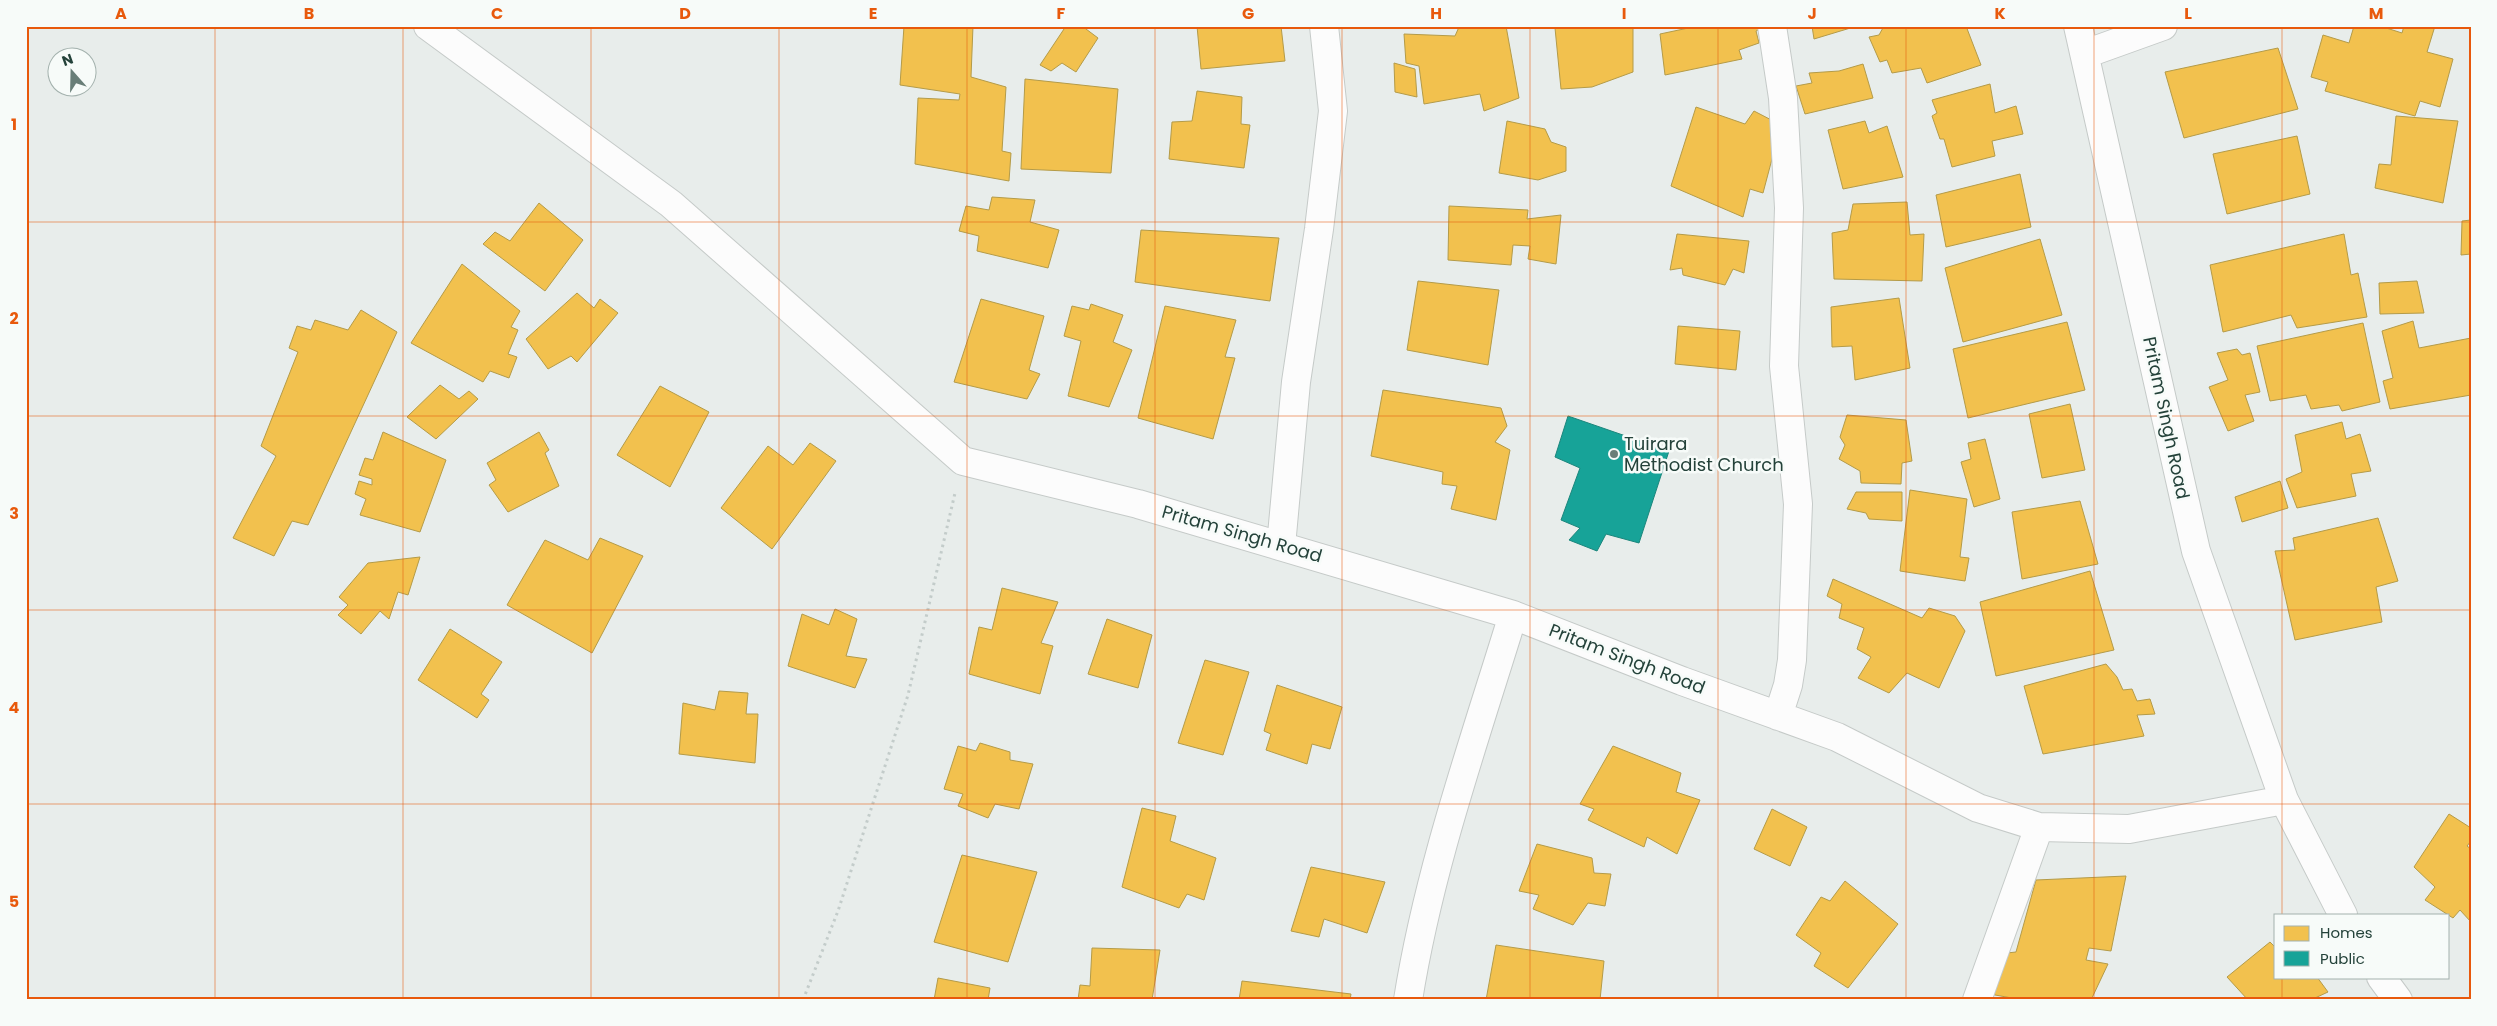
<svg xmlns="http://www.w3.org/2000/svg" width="2497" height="1026" viewBox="0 0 2497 1026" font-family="Poppins,sans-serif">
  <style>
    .homes { fill: #f2c14e; stroke: #b49b48 }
    .public { fill: #17a398; stroke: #1b867c }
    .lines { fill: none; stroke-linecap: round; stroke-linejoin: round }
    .minor-casing { stroke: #c5cac8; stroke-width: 30 }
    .path { stroke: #c3ccca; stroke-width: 3; stroke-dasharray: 2.5 4; stroke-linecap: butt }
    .minor { stroke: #fcfcfc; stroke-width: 28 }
    .grid { fill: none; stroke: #e8590c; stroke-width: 1; stroke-opacity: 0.55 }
    .poi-dot { fill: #697e78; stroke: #f7fbf9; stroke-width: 2 }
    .labels { text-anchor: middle; stroke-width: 5; stroke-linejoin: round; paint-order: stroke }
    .street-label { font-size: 18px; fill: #24423a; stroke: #f7fbf9 }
    .poi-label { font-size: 18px; fill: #24423a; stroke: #f7fbf9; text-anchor: start }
    .neatline { fill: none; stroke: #e8590c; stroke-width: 2 }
    .grid-label { font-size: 16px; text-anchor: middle; font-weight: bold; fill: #e8590c }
  </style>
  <rect width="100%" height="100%" fill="#e8edeb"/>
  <path class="homes" d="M 904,26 L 973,26 L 971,77 L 1006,87 L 1002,151 L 1011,153 L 1009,181 L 915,164 L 918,98 L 959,100 L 960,94 L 900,85 Z
    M 1066,26 L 1082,26 L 1098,38 L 1076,72 L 1062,63 L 1051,71 L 1040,65 Z
    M 1197,26 L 1281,26 L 1285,61 L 1201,69 Z
    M 1506,26 L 1519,98 L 1484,111 L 1480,94 L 1424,104 L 1419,66 L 1406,63 L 1404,34 L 1455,36 L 1459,27 Z
    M 1561,26 L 1633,26 L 1633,72 L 1592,87 L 1561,89 L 1555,28 Z
    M 1812,26 L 1857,26 L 1814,39 Z
    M 1884,26 L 1966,26 L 1981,65 L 1927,83 L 1921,68 L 1892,73 L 1887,60 L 1880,62 L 1869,37 L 1879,35 Z
    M 2354,26 L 2380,26 L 2402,33 L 2404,26 L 2435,26 L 2427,52 L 2453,59 L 2440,107 L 2420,101 L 2415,116 L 2325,91 L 2328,82 L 2311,77 L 2323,35 L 2349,43 Z
    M 1693,27 L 1764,26 L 1764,27 L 1756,31 L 1759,43 L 1739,50 L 1742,59 L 1665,75 L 1660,34 Z
    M 2278,48 L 2298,109 L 2184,138 L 2165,72 Z
    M 1394,63 L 1415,69 L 1417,97 L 1395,92 Z
    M 1863,64 L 1873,98 L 1805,114 L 1796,86 L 1812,83 L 1809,73 L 1839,71 Z
    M 1025,79 L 1118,89 L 1111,173 L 1021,169 Z
    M 1990,84 L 1995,113 L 2016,106 L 2023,134 L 1992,141 L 1995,156 L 1952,167 L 1944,139 L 1940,139 L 1932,116 L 1937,113 L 1932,100 Z
    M 1197,91 L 1242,97 L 1241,124 L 1250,125 L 1244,168 L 1169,159 L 1172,122 L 1192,121 Z
    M 1696,107 L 1745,124 L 1754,111 L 1781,125 L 1763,193 L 1750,189 L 1743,217 L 1671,186 Z
    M 2396,116 L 2458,121 L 2443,203 L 2375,188 L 2379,164 L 2391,165 Z
    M 1507,121 L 1545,129 L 1551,142 L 1566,147 L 1566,171 L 1538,180 L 1499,173 Z
    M 1865,121 L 1869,133 L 1887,126 L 1903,177 L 1843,189 L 1828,130 Z
    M 2297,136 L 2310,194 L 2227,214 L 2213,154 Z
    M 2020,174 L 2031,227 L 1946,247 L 1936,195 Z
    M 992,197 L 1035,200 L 1030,222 L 1059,230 L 1048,268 L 977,251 L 979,236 L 959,231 L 966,206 L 989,210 Z
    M 1907,202 L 1910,235 L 1924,234 L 1922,281 L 1834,279 L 1832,233 L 1848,230 L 1853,204 Z
    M 539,203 L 583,240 L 545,291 L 483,244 L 495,232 L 510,241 Z
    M 1449,206 L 1528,210 L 1527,219 L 1561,215 L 1556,264 L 1528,259 L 1530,246 L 1513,245 L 1511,265 L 1448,260 Z
    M 2471,220 L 2471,254 L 2461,255 L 2462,221 Z
    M 1141,230 L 1279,238 L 1270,301 L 1135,282 Z
    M 1677,234 L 1749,241 L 1744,273 L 1733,269 L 1725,285 L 1683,275 L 1682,268 L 1670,270 Z
    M 2344,234 L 2351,275 L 2358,273 L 2367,317 L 2297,328 L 2291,315 L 2223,332 L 2210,265 Z
    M 2040,239 L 2062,315 L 1963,342 L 1945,268 Z
    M 462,264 L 520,311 L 511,327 L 518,330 L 508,354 L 517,357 L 509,378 L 490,371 L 483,382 L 411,343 Z
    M 1418,281 L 1499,290 L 1488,365 L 1407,350 Z
    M 2417,281 L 2424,313 L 2380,314 L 2379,283 Z
    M 577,293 L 594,308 L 600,299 L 618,313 L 577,362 L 571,356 L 548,369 L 526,339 Z
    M 1899,298 L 1910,368 L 1855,380 L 1852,346 L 1832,347 L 1831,307 Z
    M 981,299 L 1044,316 L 1029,370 L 1040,374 L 1027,399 L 954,382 Z
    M 1091,304 L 1123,315 L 1113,342 L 1132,350 L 1109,407 L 1068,396 L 1081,341 L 1064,336 L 1072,306 L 1089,310 Z
    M 1165,306 L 1236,320 L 1225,357 L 1235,358 L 1213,439 L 1138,418 Z
    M 361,310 L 397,332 L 308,525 L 292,521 L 274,556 L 233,538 L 276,456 L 261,446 L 298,352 L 289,348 L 297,326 L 311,330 L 315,320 L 348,330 Z
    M 2413,321 L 2419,348 L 2471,338 L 2471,395 L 2390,409 L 2383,381 L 2393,378 L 2382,331 Z
    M 2067,322 L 2085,390 L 1968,418 L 1953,349 Z
    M 2363,323 L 2380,402 L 2342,411 L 2339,405 L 2311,409 L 2306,395 L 2270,401 L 2257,346 Z
    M 1678,326 L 1740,331 L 1736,370 L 1675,364 Z
    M 2237,349 L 2242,355 L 2250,353 L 2260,392 L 2245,395 L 2254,421 L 2228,431 L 2209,387 L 2228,380 L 2217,353 Z
    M 440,385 L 459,399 L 469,391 L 478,399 L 436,439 L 407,417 Z
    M 660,386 L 709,412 L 670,487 L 617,455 Z
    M 1383,390 L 1501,408 L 1507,426 L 1495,442 L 1510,450 L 1496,520 L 1451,509 L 1457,486 L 1442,484 L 1443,472 L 1371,456 Z
    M 2070,404 L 2085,470 L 2042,478 L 2029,414 Z
    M 1847,415 L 1906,420 L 1912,461 L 1902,463 L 1901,484 L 1861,483 L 1860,471 L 1839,459 L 1845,445 L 1840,437 Z
    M 2342,422 L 2346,439 L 2360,434 L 2371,471 L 2351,474 L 2356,496 L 2297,508 L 2286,479 L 2302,472 L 2295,435 Z
    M 383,432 L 446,460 L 420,532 L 360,515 L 366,499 L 355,494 L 359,481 L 372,485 L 372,479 L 359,475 L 365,458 L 373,460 Z
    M 539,432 L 549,450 L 545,453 L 559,486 L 508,512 L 489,485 L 496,480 L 487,463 Z
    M 1985,439 L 2000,499 L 1974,507 L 1961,462 L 1971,459 L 1968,443 Z
    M 810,443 L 836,461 L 772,549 L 721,508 L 768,446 L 793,465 Z
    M 2280,481 L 2288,508 L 2242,522 L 2235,497 Z
    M 1910,490 L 1967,499 L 1960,557 L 1969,558 L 1965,581 L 1900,571 Z
    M 1856,492 L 1902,492 L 1902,521 L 1869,519 L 1866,513 L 1847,509 Z
    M 2080,501 L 2098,564 L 2022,579 L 2012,512 Z
    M 2378,518 L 2398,581 L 2376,587 L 2382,622 L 2295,640 L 2275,551 L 2295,550 L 2293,538 Z
    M 600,538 L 643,556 L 592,653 L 507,605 L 545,540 L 588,560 Z
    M 420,557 L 408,595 L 398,592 L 389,619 L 380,611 L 361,634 L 338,615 L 348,605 L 339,597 L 368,563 Z
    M 2090,571 L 2114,650 L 1996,676 L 1980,602 Z
    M 1833,579 L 1922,618 L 1929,608 L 1955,616 L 1965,631 L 1939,688 L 1907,673 L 1889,693 L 1858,678 L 1871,657 L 1857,649 L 1864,628 L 1839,618 L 1842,604 L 1827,596 Z
    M 1002,588 L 1058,602 L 1041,643 L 1053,646 L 1040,694 L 969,674 L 979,627 L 992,630 Z
    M 835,609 L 857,619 L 846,656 L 867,659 L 855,688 L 788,666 L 802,614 L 829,625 Z
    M 1107,619 L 1152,635 L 1138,688 L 1088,674 Z
    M 450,629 L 502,662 L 481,694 L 489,700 L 477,718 L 418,680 Z
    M 1205,660 L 1249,672 L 1223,755 L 1178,743 Z
    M 2106,664 L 2117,677 L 2123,690 L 2132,689 L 2137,701 L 2150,699 L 2155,714 L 2137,715 L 2144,736 L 2043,754 L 2024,686 Z
    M 1277,685 L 1342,707 L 1330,749 L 1312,744 L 1307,764 L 1266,750 L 1271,734 L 1264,731 Z
    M 719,691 L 748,693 L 746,714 L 758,714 L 755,763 L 679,754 L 683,703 L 715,710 Z
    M 980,743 L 1010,752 L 1010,760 L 1033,764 L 1019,809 L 995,804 L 988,818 L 958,806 L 963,794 L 944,789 L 958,746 L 976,751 Z
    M 1613,746 L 1681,773 L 1676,792 L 1700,800 L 1677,854 L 1647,837 L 1644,847 L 1588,820 L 1594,809 L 1580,804 Z
    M 1142,808 L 1176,816 L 1170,841 L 1216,858 L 1204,900 L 1187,894 L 1179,908 L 1122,887 Z
    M 1772,809 L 1807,827 L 1790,866 L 1754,849 Z
    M 2449,814 L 2471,828 L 2471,841 L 2467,846 L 2471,849 L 2471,922 L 2460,910 L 2453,918 L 2425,900 L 2435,887 L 2414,867 Z
    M 1537,844 L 1592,858 L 1594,873 L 1611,874 L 1605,906 L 1588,903 L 1573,925 L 1533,909 L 1539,895 L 1519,891 Z
    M 962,855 L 1037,872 L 1008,962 L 934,942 Z
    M 1311,867 L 1385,882 L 1367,933 L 1324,919 L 1319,937 L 1291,931 Z
    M 2126,876 L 2111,951 L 2089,948 L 2086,960 L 2108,964 L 2091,1000 L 2023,1000 L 1984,993 L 1998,954 L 2016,952 L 2036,880 Z
    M 1845,881 L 1898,924 L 1848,988 L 1814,966 L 1821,953 L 1796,935 L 1821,897 L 1830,901 Z
    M 2270,942 L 2276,948 L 2276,977 L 2317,977 L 2328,992 L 2315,998 L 2317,1000 L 2248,1000 L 2227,977 Z
    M 1496,945 L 1604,961 L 1600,1000 L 1486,1000 Z
    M 1092,948 L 1160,950 L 1152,1000 L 1078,1000 L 1080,985 L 1090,986 Z
    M 938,978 L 990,988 L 988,1000 L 934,1000 Z
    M 1242,981 L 1351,994 L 1350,1000 L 1239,1000 Z"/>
  <path class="public" d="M 1568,416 L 1669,451 L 1639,543 L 1606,534 L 1597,551 L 1569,540 L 1580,528 L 1561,520 L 1580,468 L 1555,457 Z"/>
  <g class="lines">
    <g class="minor-casing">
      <path id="minor" d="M 428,26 L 671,204 L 963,461 L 1138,504 L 1513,615 L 1682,681 L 1837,737 L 1978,808 L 2039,827 L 2129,829 L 2284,800
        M 1772,26 L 1783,98 L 1789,208 L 1784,366 L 1798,504 L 1792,660 L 1788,685 L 1778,716
        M 2078,26 L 2196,551 L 2284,800 L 2343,915
        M 2085,54 L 2163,26
        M 1281,546 L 1296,382 L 1319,229 L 1333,111 L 1324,26
        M 2381,977 L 2398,1000
        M 1408,1000 C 1429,868 1474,742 1513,615
        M 1977,1000 L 2039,827"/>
    </g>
    <path class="path" d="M 803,1000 L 838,911 L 908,695 L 955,493"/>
    <use href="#minor" class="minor"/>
  </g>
  <path class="grid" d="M 215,26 L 215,1000M 403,26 L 403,1000M 591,26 L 591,1000M 779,26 L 779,1000M 967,26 L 967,1000M 1155,26 L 1155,1000M 1342,26 L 1342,1000M 1530,26 L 1530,1000M 1718,26 L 1718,1000M 1906,26 L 1906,1000M 2094,26 L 2094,1000M 2282,26 L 2282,915M 26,222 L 2471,222M 26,416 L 2471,416M 26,610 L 2471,610M 26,804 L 2471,804M 2282,977 L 2282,1000"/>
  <circle class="poi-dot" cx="1614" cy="454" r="5"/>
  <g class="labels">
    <g class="street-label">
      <text transform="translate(2166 418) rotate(78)" y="6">Pritam Singh Road</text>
      <text transform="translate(1242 534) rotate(16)" y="6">Pritam Singh Road</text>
      <text transform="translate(1627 659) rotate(21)" y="6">Pritam Singh Road</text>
    </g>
    <g class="poi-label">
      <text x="1624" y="450">Tuirara<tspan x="1624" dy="21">Methodist Church</tspan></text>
    </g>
  </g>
  <rect width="2497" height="1026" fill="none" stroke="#f7fbf9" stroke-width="55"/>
  <rect x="2274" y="914" width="175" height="65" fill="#f7fbf9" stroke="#a3b1ad"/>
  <rect x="2284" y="926" width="25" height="15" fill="#f2c14e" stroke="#a3b1ad"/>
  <text x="2320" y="938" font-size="15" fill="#24423a">Homes</text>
  <rect x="2284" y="951" width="25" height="15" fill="#17a398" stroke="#a3b1ad"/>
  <text x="2320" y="964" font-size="15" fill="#24423a">Public</text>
  <g transform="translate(72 72) rotate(340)"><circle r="24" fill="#f7fbf9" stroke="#a3b1ad"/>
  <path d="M0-4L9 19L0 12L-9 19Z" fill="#697e78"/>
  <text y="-8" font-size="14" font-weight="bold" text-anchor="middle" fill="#24423a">N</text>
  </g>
  <rect x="28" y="28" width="2442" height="970" class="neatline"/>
  <g class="grid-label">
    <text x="121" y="19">A</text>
    <text x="309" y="19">B</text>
    <text x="497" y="19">C</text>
    <text x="685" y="19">D</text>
    <text x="873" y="19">E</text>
    <text x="1061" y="19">F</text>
    <text x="1248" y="19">G</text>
    <text x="1436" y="19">H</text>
    <text x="1624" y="19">I</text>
    <text x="1812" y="19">J</text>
    <text x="2000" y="19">K</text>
    <text x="2188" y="19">L</text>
    <text x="2376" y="19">M</text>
    <text x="14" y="130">1</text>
    <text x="14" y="324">2</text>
    <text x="14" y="519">3</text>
    <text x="14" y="713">4</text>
    <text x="14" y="907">5</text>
  </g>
</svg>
